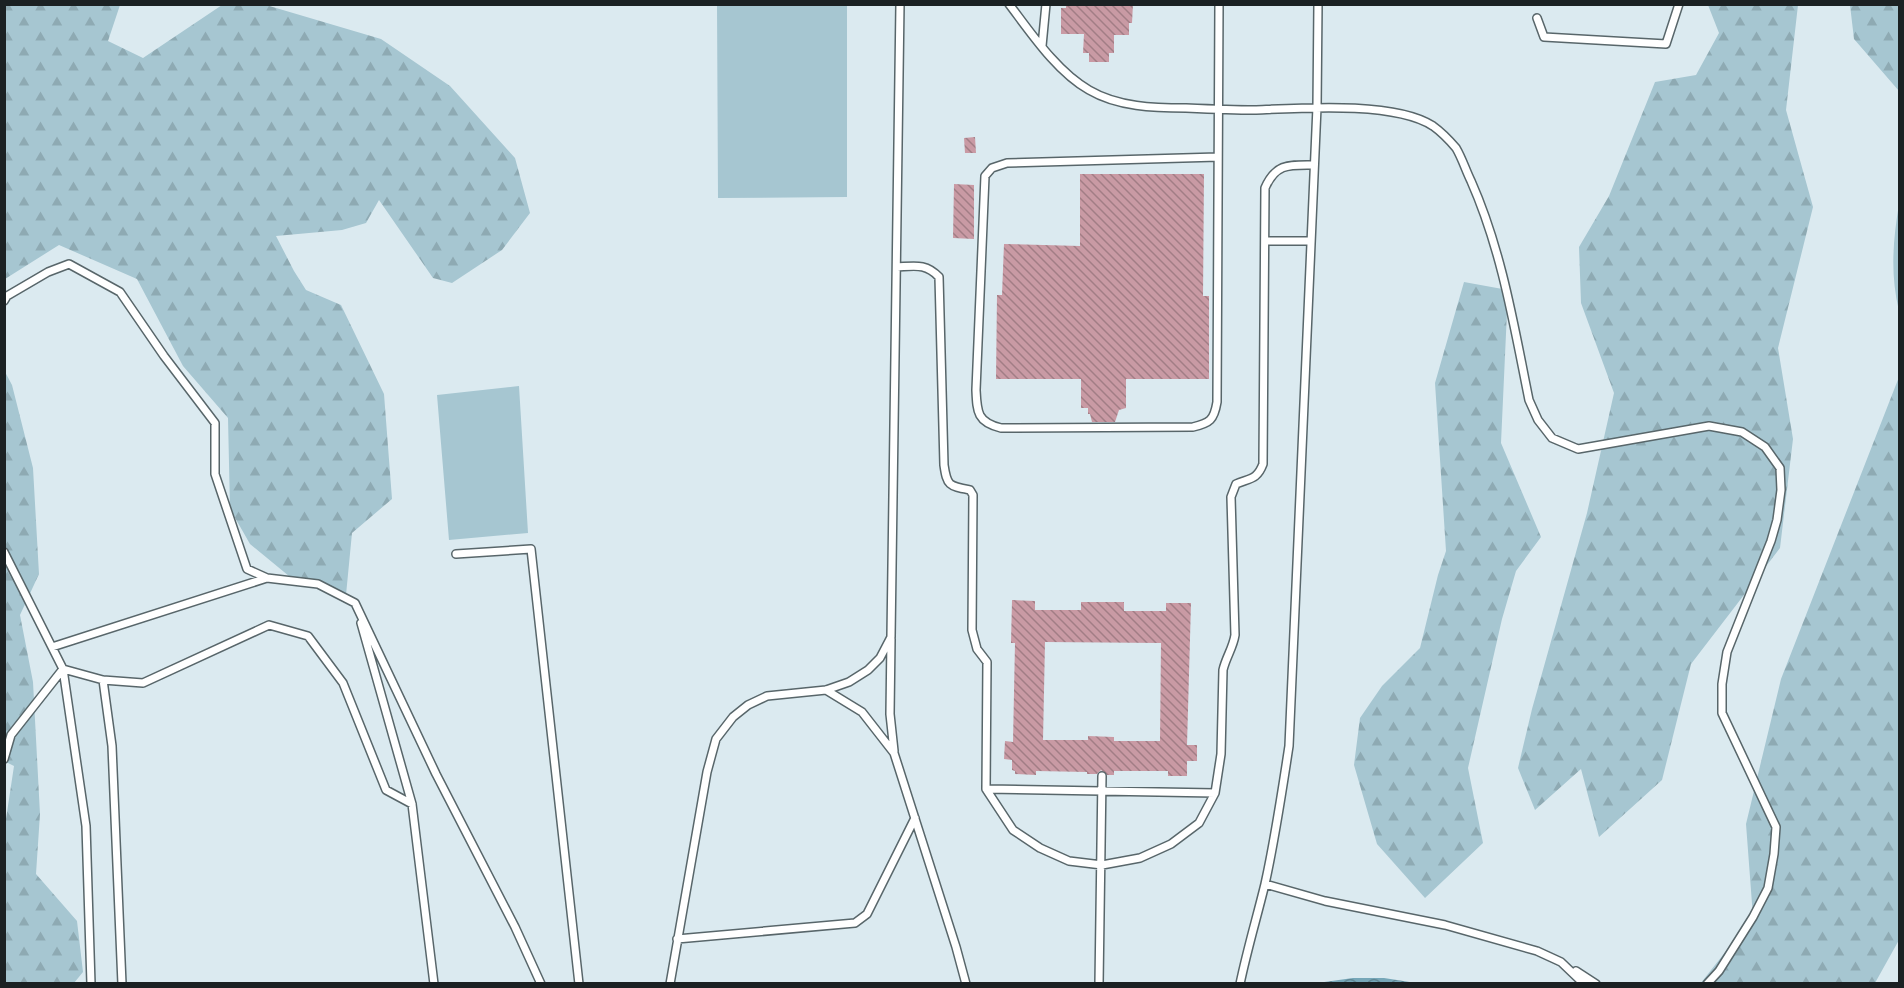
<svg xmlns="http://www.w3.org/2000/svg" width="1904" height="988" viewBox="0 0 1904 988" font-family="Ubuntu,sans-serif">
  <style>
    .grass { fill: #a6c6d1 }
    .forest { fill: url(#forest-firs) }
    .water { fill: url(#water-waves) }
    .building { fill: url(#building-back-hatch); fill-rule: evenodd }
    .lines { fill: none; stroke-linecap: round; stroke-linejoin: round }
    .service-casing { stroke: #58666a; stroke-width: 10 }
    .service { stroke: #fff; stroke-width: 7 }
  </style>
  <defs>
    <pattern id="forest-firs" width="22" height="20" patternUnits="userSpaceOnUse" patternTransform="scale(1.5)"><rect width="22" height="20" fill="#a6c6d1"/><path d="M5 1l3.5 6h-7zM16 11l3.5 6h-7z" fill="#8eaab3"/></pattern>
    <pattern id="water-waves" width="16" height="10" patternUnits="userSpaceOnUse" patternTransform="scale(1.5)"><rect width="16" height="10" fill="#76a7b8"/><path d="M0 5q4-4 8 0t8 0" fill="none" stroke="#608895"/></pattern>
    <pattern id="building-back-hatch" width="6" height="6" patternUnits="userSpaceOnUse" patternTransform="scale(1.5)"><rect width="6" height="6" fill="#c99aa4"/><path d="M-1 5l2 2M0 0l6 6M5-1l2 2" fill="none" stroke="#a27d85"/></pattern>
  </defs>
  <rect width="100%" height="100%" fill="#dbeaf0"/>
  <path class="grass" d="M 717,5 L 847,5 L 847,197 L 718,198 Z
    M 519,386 L 528,533 L 449,540 L 437,395 Z"/>
  <path class="forest" d="M 5,5 L 120,5 L 108,41 L 143,58 L 222,5 L 266,5 L 381,39 L 450,86 L 515,158 L 530,213 L 502,250 L 452,283 L 433,278 L 379,200 L 366,223 L 342,230 L 276,236 L 294,271 L 306,290 L 341,305 L 384,394 L 392,499 L 352,533 L 346,595 L 295,581 L 250,544 L 230,509 L 228,418 L 183,366 L 137,279 L 59,245 L 5,279 Z
    M 1708,5 L 1798,5 L 1786,110 L 1813,207 L 1778,348 L 1793,439 L 1780,548 L 1691,664 L 1662,780 L 1599,837 L 1581,769 L 1535,810 L 1518,768 L 1532,709 L 1587,513 L 1614,393 L 1581,303 L 1579,247 L 1609,196 L 1655,82 L 1696,75 L 1719,33 Z
    M 1850,5 L 1899,5 L 1899,91 L 1854,39 Z
    M 1899,204 L 1899,311 C 1890,274 1893,240 1899,204 Z
    M 1464,282 L 1508,290 L 1501,443 L 1541,537 L 1516,571 L 1502,619 L 1468,768 L 1483,843 L 1425,898 L 1377,844 L 1354,765 L 1360,718 L 1382,686 L 1420,648 L 1438,575 L 1446,551 L 1435,383 Z
    M 4,370 L 12,385 L 33,468 L 39,574 L 20,615 L 33,682 L 40,814 L 36,874 L 77,921 L 83,972 L 74,983 L 5,983 L 4,832 L 14,766 L 4,761 Z
    M 1899,377 L 1899,940 L 1875,983 L 1700,984 L 1753,917 L 1746,824 L 1781,679 Z"/>
  <path class="water" d="M 1353,978 L 1384,978 L 1416,983 L 1317,983 Z"/>
  <path class="building" d="M 1066,4 L 1133,4 L 1132,23 L 1129,23 L 1129,35 L 1114,35 L 1114,53 L 1109,53 L 1109,62 L 1089,62 L 1089,53 L 1083,53 L 1084,34 L 1061,34 L 1061,8 L 1066,8 Z
    M 975,137 L 976,153 L 965,153 L 964,138 Z
    M 1080,174 L 1204,174 L 1203,296 L 1209,296 L 1209,379 L 1126,379 L 1126,408 L 1119,410 L 1115,422 L 1092,422 L 1090,414 L 1088,414 L 1088,408 L 1081,408 L 1081,379 L 996,379 L 997,295 L 1002,295 L 1004,244 L 1080,246 Z
    M 954,184 L 974,185 L 974,239 L 953,238 Z
    M 1012,600 L 1035,601 L 1035,610 L 1081,610 L 1081,602 L 1124,602 L 1124,611 L 1166,611 L 1166,603 L 1191,603 L 1187,745 L 1197,745 L 1197,761 L 1187,761 L 1187,776 L 1168,776 L 1168,771 L 1114,771 L 1114,775 L 1107,775 L 1101,770 L 1097,774 L 1087,774 L 1087,772 L 1036,771 L 1036,775 L 1015,774 L 1015,771 L 1012,770 L 1012,760 L 1004,759 L 1005,741 L 1013,742 L 1015,643 L 1011,643 ZM 1045,642 L 1161,643 L 1160,741 L 1114,741 L 1114,737 L 1088,736 L 1088,740 L 1043,740 Z"/>
  <g class="lines">
    <g class="service-casing">
      <path id="service" d="M 1009,4 C 1031,33 1057,72 1089,90 C 1118,107 1154,108 1186,108 C 1209,109 1232,110 1254,110 C 1300,108 1395,101 1433,126 C 1440,131 1450,141 1456,148 C 1462,158 1466,171 1471,181 C 1502,251 1514,326 1529,400 L 1538,420 L 1552,438 L 1578,449 L 1709,426 L 1742,432 L 1765,447 L 1780,468 L 1781,490 L 1777,520 L 1771,541 L 1727,652 L 1722,684 L 1722,713 L 1776,827 L 1774,854 L 1768,888 L 1753,917 L 1719,971 L 1707,984
        M 1537,18 L 1544,37 L 1666,44 L 1679,4
        M 1042,46 L 1046,4
        M 1218,157 L 1007,163 L 992,168 L 985,176 L 976,390 C 977,412 977,422 1001,428 L 1193,427 C 1210,423 1214,420 1217,402 L 1219,4
        M 1265,241 L 1311,241
        M 897,267 C 915,266 926,263 939,277 L 944,465 C 947,486 949,486 970,490 L 973,495 L 972,630 L 977,649 L 987,662 L 986,789 L 1013,830 L 1040,848 L 1069,861 L 1102,865 L 1140,858 L 1171,844 L 1199,823 L 1215,793 L 1221,754 L 1223,670 C 1226,657 1233,648 1235,635 L 1231,497 L 1236,484 C 1250,478 1257,480 1263,464 L 1265,188 C 1276,163 1289,165 1314,165
        M 4,301 L 7,296 L 48,272 L 69,264 L 120,292 L 164,356 L 215,423 L 215,474 L 247,569 L 267,578 L 318,584 L 355,603 L 436,774 L 515,927 L 541,984
        M 4,552 L 63,669 L 86,826 L 91,984
        M 456,554 L 531,549 L 579,984
        M 361,623 L 412,804 L 434,984
        M 891,639 L 890,714 L 894,751
        M 52,647 L 267,578
        M 103,680 L 112,746 L 122,984
        M 826,690 L 862,712 L 894,753 L 956,947 L 966,984
        M 4,759 L 11,735 L 63,669 L 103,680 L 143,683 L 269,625 L 308,636 L 343,683 L 386,790 L 412,804
        M 986,789 L 1215,793
        M 1265,884 L 1325,901 L 1445,925 L 1537,951 L 1561,962 L 1584,984
        M 677,939 L 855,923 L 867,914 L 915,818
        M 1576,971 L 1596,984
        M 670,984 L 707,772 L 716,739 L 733,717 L 748,705 L 767,696 L 826,690 L 849,682 L 868,670 L 880,658 L 891,637 L 900,4
        M 1099,984 L 1102,776
        M 1240,984 C 1247,950 1257,917 1265,884 C 1275,839 1282,792 1289,746 L 1317,107 L 1318,4"/>
    </g>
    <use href="#service" class="service"/>
  </g>
  <rect width="1904" height="988" fill="none" stroke="#1b2123" stroke-width="12"/>
</svg>
